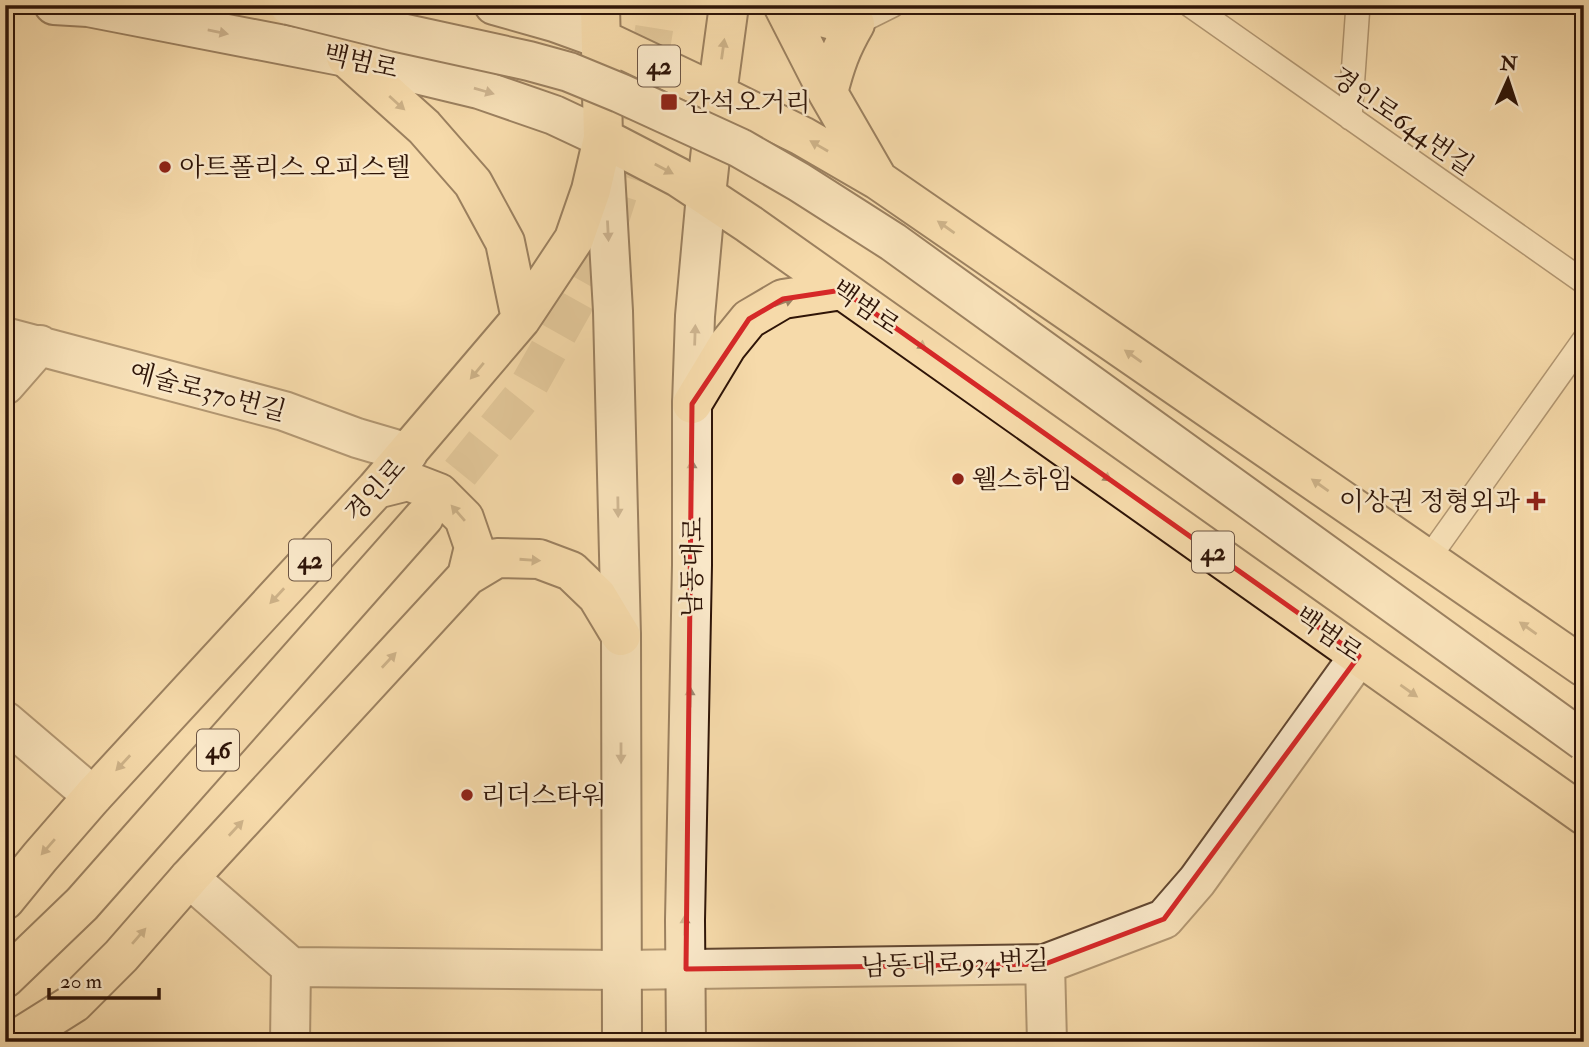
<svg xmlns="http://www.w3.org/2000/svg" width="1589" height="1047" viewBox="0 0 1589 1047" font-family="'IM FELL Double Pica','Noto Serif KR',serif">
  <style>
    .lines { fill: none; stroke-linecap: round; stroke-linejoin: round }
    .primary-tunnel { stroke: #ceb38a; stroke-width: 38; stroke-dasharray: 38 19; stroke-linecap: butt }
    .service-casing { stroke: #614630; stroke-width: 26 }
    .minor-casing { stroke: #614630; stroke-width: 42 }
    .secondary-casing { stroke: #2f1508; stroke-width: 42 }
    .primary-casing { stroke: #2f1508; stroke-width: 42 }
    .service { stroke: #f9e7c8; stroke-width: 23 }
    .minor { stroke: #f9e7c8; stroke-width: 38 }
    .secondary { stroke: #f9e7c8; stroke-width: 38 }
    .primary { stroke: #f6daaa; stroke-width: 38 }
    .secondary-bridge-casing { stroke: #2f1508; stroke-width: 42; stroke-linecap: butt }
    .secondary-bridge { stroke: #f9e7c8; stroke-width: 38 }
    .oneway { fill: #9e8872 }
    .oneway2 { fill: #9c8161 }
    .marked { fill: none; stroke: #d62828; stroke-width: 5; stroke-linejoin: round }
    .poi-dot { fill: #8f2418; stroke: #f9e7c8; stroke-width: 2.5 }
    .labels { text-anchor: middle; stroke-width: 5; stroke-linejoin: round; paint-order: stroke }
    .shield { fill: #f9e7c8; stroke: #6c5442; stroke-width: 2 }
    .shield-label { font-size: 24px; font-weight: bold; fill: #2f1508 }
    .street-label { font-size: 26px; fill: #2f1508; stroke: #f9e7c8 }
    .poi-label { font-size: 26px; fill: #2f1508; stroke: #f9e7c8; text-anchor: start }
  </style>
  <rect width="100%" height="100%" fill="#f6daaa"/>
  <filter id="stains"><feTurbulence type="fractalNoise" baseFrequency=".00286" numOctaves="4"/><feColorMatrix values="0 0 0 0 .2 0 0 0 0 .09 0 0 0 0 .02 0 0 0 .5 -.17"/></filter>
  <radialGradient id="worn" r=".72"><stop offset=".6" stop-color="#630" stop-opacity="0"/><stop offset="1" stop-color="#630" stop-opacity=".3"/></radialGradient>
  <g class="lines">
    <path class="primary-tunnel" d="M 424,517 L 524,394 L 595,267 L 637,135 L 658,5"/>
    <g class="service-casing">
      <path id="service" d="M 1190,5 L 1584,282
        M 855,24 L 893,5
        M 1350,118 L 1358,5
        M 1428,559 L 1584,340"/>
    </g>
    <g class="minor-casing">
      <path id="minor" d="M 5,337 L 284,411 L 357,438 L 408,453
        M 5,385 L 40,345
        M 5,721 L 93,796
        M 189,878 L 291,967 L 290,1042
        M 1045,964 L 1047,1042
        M 291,967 L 622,970 L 1045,964 L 1164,919 L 1197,881 L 1359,656"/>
    </g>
    <g class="secondary-casing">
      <path id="secondary" d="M 54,5 L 88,7 L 346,57 L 479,89 L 554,115 L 603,138 L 613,311 L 621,636 L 622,1042
        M 494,5 L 554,22 L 601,39
        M 686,1042 L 685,920 L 692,565 L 692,404 L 695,316 L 706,195"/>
    </g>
    <g class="primary-casing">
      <path id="primary" d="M 783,5 L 828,93 L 877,178
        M 797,5 C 815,17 834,21 855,24 C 841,48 835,65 828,93
        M 601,39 L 717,94 L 802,136 L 878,180 L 1584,667
        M 346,57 L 424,127 L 473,183 L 505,242 L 521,319
        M 603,138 L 678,177 L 749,224 L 1584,815
        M 706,195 L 717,94 L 729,5
        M 692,404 L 727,346 L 749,319 L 783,299 L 842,290
        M 376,489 L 408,481 L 439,493 L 464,518 L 474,547 L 467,576
        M 5,900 L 40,857 L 93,796 L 376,489 L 521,319 L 574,239 L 591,190 L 603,138 L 600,5
        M 5,978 L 82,904 L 424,517
        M 12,1042 L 74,1003 L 121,956 L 189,878 L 467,576 L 497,558 L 539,559 L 571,571 L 597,596 L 621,636"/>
    </g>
    <use href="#service" class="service"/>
    <use href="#minor" class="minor"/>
    <use href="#secondary" class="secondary"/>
    <use href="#primary" class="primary"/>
    <g class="secondary-bridge-casing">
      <path id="secondary-bridge" d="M 289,5 L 397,32 L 529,61 L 569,72 L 620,93 L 740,148 L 799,182 L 893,242 L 1584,741"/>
    </g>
    <use href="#secondary-bridge" class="secondary-bridge"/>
  </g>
  <defs><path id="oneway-solid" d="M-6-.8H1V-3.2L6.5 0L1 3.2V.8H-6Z" transform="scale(1.75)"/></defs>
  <g class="oneway">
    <use href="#oneway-solid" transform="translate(218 32) rotate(11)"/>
    <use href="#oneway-solid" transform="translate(484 91) rotate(16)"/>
    <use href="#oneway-solid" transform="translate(608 231) rotate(87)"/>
    <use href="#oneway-solid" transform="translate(695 335) rotate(-88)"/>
    <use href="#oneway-solid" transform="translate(692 470) rotate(-90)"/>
    <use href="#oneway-solid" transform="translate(618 507) rotate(89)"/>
    <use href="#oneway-solid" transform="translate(690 697) rotate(-89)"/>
    <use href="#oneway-solid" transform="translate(621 753) rotate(90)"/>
    <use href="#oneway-solid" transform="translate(685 925) rotate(-90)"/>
  </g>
  <g class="oneway2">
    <use href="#oneway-solid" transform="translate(723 49) rotate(-82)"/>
    <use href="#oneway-solid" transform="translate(397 103) rotate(42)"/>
    <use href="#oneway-solid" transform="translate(819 146) rotate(-150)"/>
    <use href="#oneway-solid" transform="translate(664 169) rotate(28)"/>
    <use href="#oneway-solid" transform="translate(946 227) rotate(-145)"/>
    <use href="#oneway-solid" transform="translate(784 302) rotate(-20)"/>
    <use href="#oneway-solid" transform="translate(918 343) rotate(35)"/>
    <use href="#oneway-solid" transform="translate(1133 356) rotate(-145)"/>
    <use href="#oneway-solid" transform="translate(477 371) rotate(130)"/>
    <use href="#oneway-solid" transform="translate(1103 475) rotate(35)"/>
    <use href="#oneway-solid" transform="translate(1320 485) rotate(-145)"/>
    <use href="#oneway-solid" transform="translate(458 513) rotate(-131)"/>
    <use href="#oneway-solid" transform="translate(530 560) rotate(4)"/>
    <use href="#oneway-solid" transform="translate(277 596) rotate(133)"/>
    <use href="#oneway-solid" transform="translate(1528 628) rotate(-145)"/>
    <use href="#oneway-solid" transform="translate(389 660) rotate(-47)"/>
    <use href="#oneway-solid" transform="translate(1409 691) rotate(35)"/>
    <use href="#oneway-solid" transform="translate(123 763) rotate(133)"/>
    <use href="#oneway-solid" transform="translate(236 828) rotate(-47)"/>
    <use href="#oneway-solid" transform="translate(48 847) rotate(131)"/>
    <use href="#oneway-solid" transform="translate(139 936) rotate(-49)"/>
  </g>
  <path d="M0 0H1589V1047H0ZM 842,290 L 1359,656 L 1164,919 L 1045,964 L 686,969 L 692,404 L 749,319 L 783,299 Z" fill="#f6daaa" fill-opacity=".55" fill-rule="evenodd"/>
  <path class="marked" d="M 842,290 L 1359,656 L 1164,919 L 1045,964 L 686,969 L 692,404 L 749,319 L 783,299 Z"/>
  <g class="poi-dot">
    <rect x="660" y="93" width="18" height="18" rx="3.5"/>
    <circle cx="165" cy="167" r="7"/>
    <circle cx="958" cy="479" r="7"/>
    <path d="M1532.5 490.5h7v7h7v7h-7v7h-7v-7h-7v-7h7z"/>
    <circle cx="467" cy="795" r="7"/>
  </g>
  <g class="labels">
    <g class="shield">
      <rect x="638" y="45.5" width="42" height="41" rx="5"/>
      <rect x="1192" y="531.5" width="42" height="41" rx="5"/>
      <rect x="289" y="539.5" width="42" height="41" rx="5"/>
      <rect x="197" y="729.5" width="42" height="41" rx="5"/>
    </g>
    <g class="shield-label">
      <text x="659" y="74">42</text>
      <text x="1213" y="560">42</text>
      <text x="310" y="568">42</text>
      <text x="218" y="758">46</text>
    </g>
    <g class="street-label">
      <text transform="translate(361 61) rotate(13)" y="9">백범로</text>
      <text transform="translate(1403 121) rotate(35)" y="9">경인로644번길</text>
      <text transform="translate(866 307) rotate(35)" y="9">백범로</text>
      <text transform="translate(208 391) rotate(15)" y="9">예술로370번길</text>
      <text transform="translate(375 490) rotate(-48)" y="9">경인로</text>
      <text transform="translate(692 567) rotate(-89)" y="9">남동대로</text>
      <text transform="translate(1329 634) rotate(35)" y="9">백범로</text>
      <text transform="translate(955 963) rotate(-2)" y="9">남동대로934번길</text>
    </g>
    <g class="poi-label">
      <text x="685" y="111">간석오거리</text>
      <text x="179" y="176">아트폴리스 오피스텔</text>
      <text x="972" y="488">웰스하임</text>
      <text x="1520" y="510" text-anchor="end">이상권 정형외과</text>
      <text x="481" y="804">리더스타워</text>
    </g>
  </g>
  <rect width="1589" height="1047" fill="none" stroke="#f6daaa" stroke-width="28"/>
  <rect x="7" y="7" width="1575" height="1033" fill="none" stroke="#2f1508" stroke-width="3.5"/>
  <rect x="14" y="14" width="1561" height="1019" fill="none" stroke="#2f1508" stroke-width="2"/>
  <g transform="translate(1508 80) rotate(3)" stroke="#f9e7c8" stroke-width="5" paint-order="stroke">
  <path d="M0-5L12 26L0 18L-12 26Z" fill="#2f1508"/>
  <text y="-10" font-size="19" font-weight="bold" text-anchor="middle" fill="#2f1508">N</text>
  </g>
  <path d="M49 988v10h110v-10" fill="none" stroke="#2f1508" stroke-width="3.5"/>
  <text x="60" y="988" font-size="21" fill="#2f1508" stroke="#f9e7c8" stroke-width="5" paint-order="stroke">20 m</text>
  <rect width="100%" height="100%" filter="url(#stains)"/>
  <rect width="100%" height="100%" fill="url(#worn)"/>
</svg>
